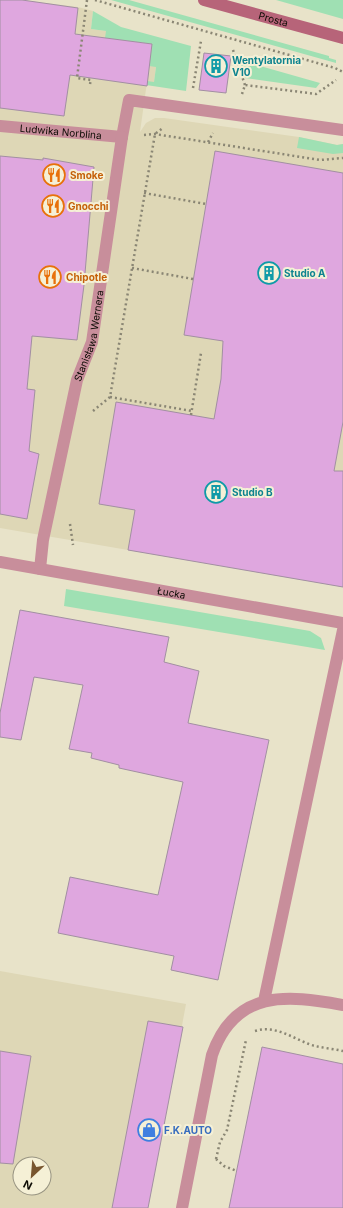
<svg xmlns="http://www.w3.org/2000/svg" width="343" height="1208" viewBox="0 0 343 1208" font-family="Inter,sans-serif">
  <style>
    .built { fill: #ded7b6; fill-rule: evenodd }
    .green { fill: #9fe0b3 }
    .building { fill: #dfa7df; stroke: #a28fa2 }
    .lines { fill: none; stroke-linecap: round; stroke-linejoin: round }
    .path { stroke: #8a8674; stroke-width: 2.5; stroke-dasharray: 2 3; stroke-linecap: butt }
    .service { stroke: #c88e9b; stroke-width: 12 }
    .pedestrian { stroke: #c88e9b; stroke-width: 12 }
    .minor { stroke: #c88e9b; stroke-width: 12 }
    .secondary { stroke: #b76479; stroke-width: 12 }
    .labels { text-anchor: middle; stroke-width: 4; stroke-linejoin: round; paint-order: stroke }
    .street-label { font-size: 10px; fill: #0d0b04; stroke: #f5f0d6 }
    .culture-label { font-size: 10px; font-weight: bold; fill: #0d838f; stroke: #f5f0d6; text-anchor: start }
    .food-label { font-size: 10px; font-weight: bold; fill: #c56008; stroke: #f5f0d6; text-anchor: start }
    .shop-label { font-size: 10px; font-weight: bold; fill: #366cbe; stroke: #f5f0d6; text-anchor: start }
  </style>
  <rect width="100%" height="100%" fill="#e8e3c9"/>
  <path class="built" d="M 0,0 L 22,0 L 78,7 L 93,11 L 91,29 L 106,31 L 106,38 L 152,44 L 156,67 L 154,82 L 147,82 L 140,132 L 146,123 L 155,118 L 164,118 L 299,137 L 337,145 L 343,144 L 343,587 L 0,528 Z
    M 0,971 L 186,1004 L 148,1208 L 0,1208 ZM 20,1164 L 44,1164 L 44,1188 L 20,1188 Z"/>
  <path class="green" d="M 111,0 L 129,0 L 329,56 L 329,58 L 336,60 L 336,63 Z
    M 276,0 L 343,0 L 343,19 Z
    M 93,11 L 121,27 L 191,46 L 186,91 L 146,85 L 147,81 L 154,82 L 156,67 L 149,66 L 152,44 L 105,38 L 106,31 L 91,29 Z
    M 239,60 L 320,83 L 316,88 L 245,78 Z
    M 299,137 L 337,145 L 343,144 L 343,153 L 333,154 L 297,148 Z
    M 66,589 L 310,631 L 321,638 L 325,650 L 64,606 Z"/>
  <path class="building" d="M 0,0 L 22,0 L 78,8 L 75,34 L 152,44 L 147,86 L 70,75 L 64,116 L 0,108 Z
    M 204,53 L 231,56 L 226,93 L 199,90 Z
    M 215,151 L 343,173 L 343,422 L 334,471 L 343,471 L 343,587 L 128,550 L 135,510 L 99,504 L 116,402 L 214,419 L 221,379 L 223,341 L 184,335 Z
    M 0,156 L 43,160 L 43,158 L 94,167 L 84,285 L 77,340 L 32,336 L 27,389 L 35,390 L 29,451 L 39,454 L 27,519 L 0,514 Z
    M 20,610 L 169,637 L 164,662 L 199,671 L 188,723 L 269,740 L 218,980 L 171,970 L 174,956 L 58,933 L 70,877 L 158,895 L 183,782 L 119,768 L 119,765 L 91,758 L 92,753 L 69,749 L 83,685 L 34,677 L 21,740 L 0,737 L 0,713 Z
    M 148,1021 L 183,1027 L 148,1208 L 112,1208 Z
    M 262,1047 L 343,1064 L 343,1208 L 229,1208 Z
    M 0,1051 L 31,1056 L 13,1164 L 0,1163 Z"/>
  <g class="lines">
    <path class="path" d="M 87,0 L 77,78 L 91,80 L 90,84
      M 95,0 L 335,68 L 343,72
      M 233,50 L 245,85
      M 193,88 L 201,41
      M 242,94 L 245,85 L 316,94 L 336,80
      M 144,135 L 155,134 L 320,160 L 343,158
      M 208,142 L 213,133
      M 144,193 L 206,204
      M 132,268 L 193,279
      M 110,397 L 192,411
      M 93,411 L 110,397 L 155,134 L 163,128
      M 191,415 L 201,353
      M 70,524 L 73,545
      M 255,1031 C 277,1024 296,1041 315,1046 C 324,1048 334,1049 343,1051
      M 216,1159 L 220,1142 L 227,1130 L 246,1040
      M 216,1159 L 224,1166 L 237,1171"/>
    <path class="service" d="M 122,137 L 129,100 L 343,130
      M 264,1001 L 343,630
      M 182,1208 L 212,1055 C 235,989 287,995 343,1005"/>
    <path class="pedestrian" id="s1" d="M 0,126 L 122,137"/>
    <g class="minor">
      <path id="s2" d="M 0,562 L 343,623"/>
      <path id="s3" d="M 40,569 L 43,540 L 77,380 L 92,342 L 122,137"/>
    </g>
    <path class="secondary" id="s4" d="M 204,0 L 343,38"/>
  </g>
  <defs>
    <g id="building-ring" transform="scale(1.15)"><circle r="9.5" fill="#f5f0d6" stroke="#0f9aa8" stroke-width="1.5"/><path d="M-4-6H4V6H1V3H-1V6H-4ZM-2.5-4.3h1.7v1.8h-1.7ZM.8-4.3h1.7v1.8H.8ZM-2.5-1h1.7V.8h-1.7ZM.8-1h1.7V.8H.8Z" fill="#0f9aa8"/></g>
    <g id="restaurant-ring" transform="scale(1.15)"><circle r="9.5" fill="#f5f0d6" stroke="#e8710a" stroke-width="1.5"/><path d="M-5-6h1v4h1v-4h1v4h1v-4h1v5L-1.5 .5V6h-2V.5L-5-1ZM5-6V6H3V1.5H1.5Q1.5-4 5-6Z" fill="#e8710a"/></g>
    <g id="shop-ring" transform="scale(1.15)"><circle r="9.5" fill="#f5f0d6" stroke="#3f7fe0" stroke-width="1.5"/><path d="M-5-2.5h2.3a2.7 3.5 0 0 1 5.4 0H5L5.5 6h-11ZM-1.5-2.5h3a1.5 2.3 0 0 0-3 0Z" fill="#3f7fe0"/></g>
  </defs>
  <g fill-rule="evenodd">
    <use href="#building-ring" x="216" y="66"/>
    <use href="#restaurant-ring" x="54" y="175"/>
    <use href="#restaurant-ring" x="53" y="206"/>
    <use href="#building-ring" x="269" y="273"/>
    <use href="#restaurant-ring" x="50" y="277"/>
    <use href="#building-ring" x="216" y="492"/>
    <use href="#shop-ring" x="149" y="1130"/>
  </g>
  <g class="labels">
    <g class="street-label">
      <text dy="4" stroke="none"><textPath href="#s4" startOffset="72">Prosta</textPath></text>
      <text dy="4" stroke="none"><textPath href="#s1" startOffset="61">Ludwika Norblina</textPath></text>
      <text dy="4" stroke="none"><textPath href="#s3" startOffset="239">Stanisława Wernera</textPath></text>
      <text dy="4" stroke="none"><textPath href="#s2" startOffset="174">Łucka</textPath></text>
    </g>
    <g class="culture-label">
      <text x="232" y="64">Wentylatornia<tspan x="232" dy="12">V10</tspan></text>
      <text x="284" y="277">Studio A</text>
      <text x="232" y="496">Studio B</text>
    </g>
    <g class="food-label">
      <text x="70" y="179">Smoke</text>
      <text x="68" y="210">Gnocchi</text>
      <text x="66" y="281">Chipotle</text>
    </g>
    <g class="shop-label">
      <text x="164" y="1134">F.K.AUTO</text>
    </g>
  </g>
  <g transform="translate(32 1176) rotate(206)"><circle r="19" fill="#f5f0d6" stroke="#989482"/>
  <path d="M0-3L7 15L0 10L-7 15Z" fill="#78552e"/>
  <text y="-6" font-size="11" font-weight="bold" text-anchor="middle" fill="#0d0b04">N</text>
  </g>
</svg>
